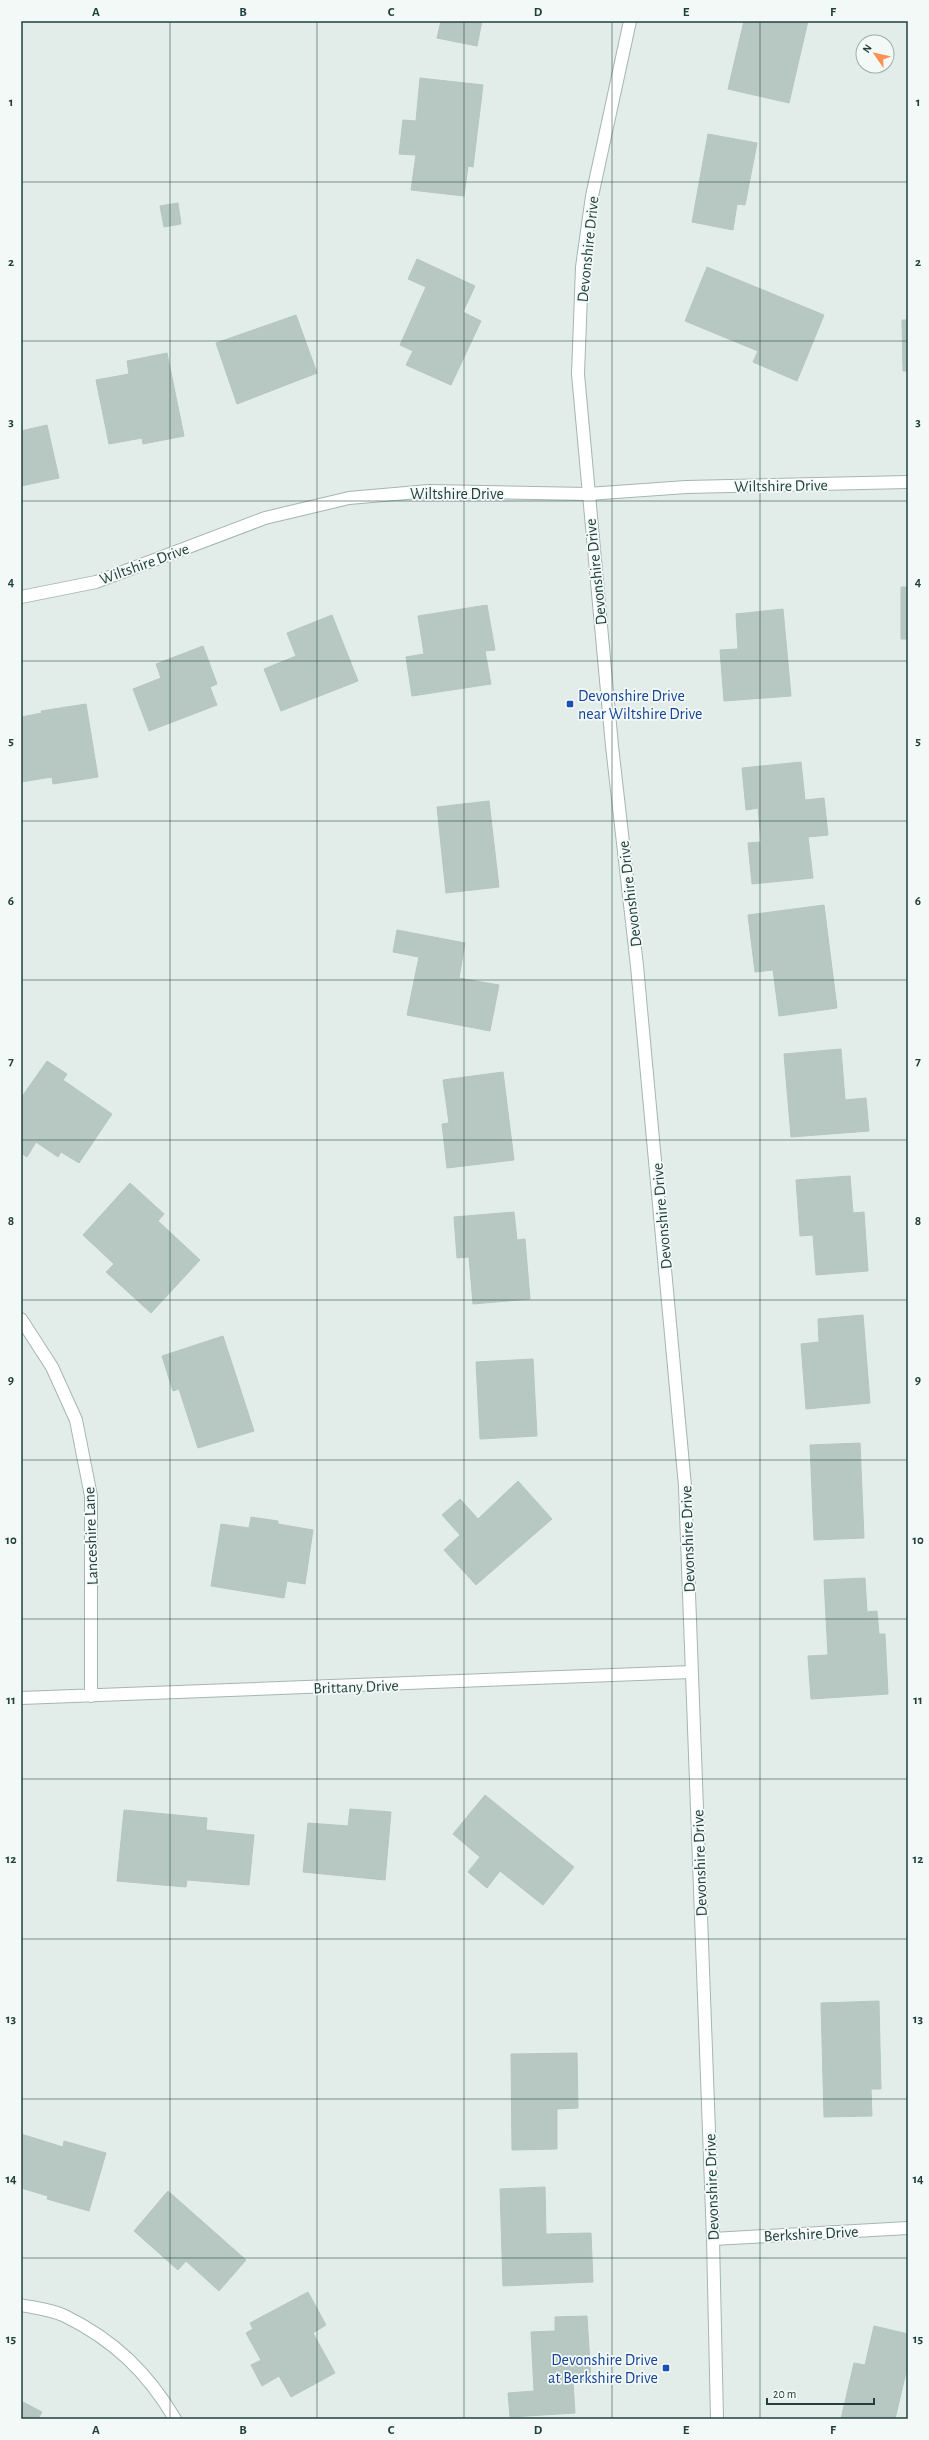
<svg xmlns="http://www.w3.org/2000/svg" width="929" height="2440" viewBox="0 0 929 2440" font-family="'Alegreya Sans',sans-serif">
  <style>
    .building { fill: #b7c8c3; stroke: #b4c7c2 }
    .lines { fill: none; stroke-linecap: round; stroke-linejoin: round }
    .minor-casing { stroke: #a4b6b2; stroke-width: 14 }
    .tertiary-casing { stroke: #a4b6b2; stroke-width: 14 }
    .minor { stroke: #fff; stroke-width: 12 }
    .tertiary { stroke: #fff; stroke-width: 12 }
    .grid { fill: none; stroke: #21403b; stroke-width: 1; stroke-opacity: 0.55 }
    .transit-dot { fill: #1a4fb4; stroke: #f3f9f7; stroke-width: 1.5 }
    .labels { text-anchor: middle; stroke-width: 3.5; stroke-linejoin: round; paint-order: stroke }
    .street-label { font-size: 16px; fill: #21403b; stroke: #f3f9f7 }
    .transit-label { font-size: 16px; fill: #164399; stroke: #f3f9f7; text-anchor: start }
    .neatline { fill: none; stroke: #21403b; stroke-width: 1.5 }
    .grid-label { font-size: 13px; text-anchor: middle; font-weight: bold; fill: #21403b }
  </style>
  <rect width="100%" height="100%" fill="#e2edea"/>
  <path class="building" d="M 441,21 L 482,21 L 477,46 L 437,38 Z
    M 744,21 L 808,21 L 789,103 L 728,89 Z
    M 420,78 L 483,85 L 473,167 L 468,166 L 464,196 L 411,190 L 416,155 L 399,154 L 403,120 L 416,121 Z
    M 708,134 L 757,143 L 745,205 L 737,204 L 733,230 L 692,222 Z
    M 178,203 L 181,224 L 164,227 L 160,206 Z
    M 417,259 L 475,286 L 463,312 L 481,321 L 451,385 L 406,365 L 413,351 L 400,345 L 426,287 L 408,279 Z
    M 707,267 L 824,315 L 797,381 L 753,362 L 758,351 L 685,321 Z
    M 296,315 L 317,373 L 237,404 L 216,343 Z
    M 902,320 L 908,320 L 908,371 L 903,371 Z
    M 167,353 L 184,436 L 143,444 L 142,438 L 109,444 L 96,380 L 129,374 L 127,361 Z
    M 47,425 L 59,478 L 21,486 L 21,431 Z
    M 901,587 L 908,587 L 908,639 L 901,639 Z
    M 487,605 L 495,650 L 485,651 L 491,684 L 412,696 L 406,657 L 424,654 L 418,616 Z
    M 783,609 L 791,696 L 724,701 L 720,650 L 738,649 L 736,614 Z
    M 332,615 L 358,681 L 281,711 L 264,669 L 296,656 L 287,633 Z
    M 203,646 L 217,684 L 210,687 L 217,705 L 149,731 L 133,689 L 161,678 L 156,664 Z
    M 86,704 L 98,777 L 53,784 L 52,777 L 21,782 L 21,717 L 42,713 L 41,711 Z
    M 801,762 L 805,800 L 824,798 L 828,835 L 808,837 L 813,878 L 752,884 L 748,843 L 761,842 L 758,808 L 746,810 L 742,768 Z
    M 489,801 L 499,887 L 446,893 L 437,807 Z
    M 824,905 L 837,1008 L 779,1016 L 773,970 L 755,972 L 748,915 Z
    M 397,930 L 465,943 L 459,978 L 499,985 L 490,1031 L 407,1015 L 419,957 L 393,952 Z
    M 841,1049 L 845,1100 L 866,1098 L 869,1131 L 791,1137 L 784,1054 Z
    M 47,1061 L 67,1074 L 63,1080 L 112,1114 L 79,1163 L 61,1152 L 58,1157 L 36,1142 L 27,1157 L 21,1153 L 21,1098 Z
    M 503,1072 L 514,1160 L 447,1168 L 442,1124 L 449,1123 L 443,1080 Z
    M 850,1176 L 853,1213 L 864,1212 L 868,1271 L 816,1275 L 813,1235 L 800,1236 L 796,1180 Z
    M 130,1183 L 164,1214 L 158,1221 L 200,1260 L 151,1313 L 106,1272 L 114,1264 L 83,1235 Z
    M 514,1212 L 517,1240 L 525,1239 L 530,1299 L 473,1304 L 469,1257 L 457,1258 L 454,1217 Z
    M 863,1315 L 870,1403 L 806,1409 L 801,1344 L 819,1342 L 818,1319 Z
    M 223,1336 L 254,1431 L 198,1448 L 179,1389 L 173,1391 L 162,1356 Z
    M 533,1359 L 537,1436 L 480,1439 L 476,1362 Z
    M 860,1443 L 864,1538 L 814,1540 L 810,1445 Z
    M 518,1481 L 552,1519 L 476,1585 L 444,1550 L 460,1535 L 442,1515 L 460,1499 L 478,1519 Z
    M 251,1517 L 278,1521 L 278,1524 L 313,1530 L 305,1584 L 287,1581 L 284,1598 L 211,1586 L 221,1524 L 249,1528 Z
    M 865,1578 L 867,1612 L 877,1611 L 879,1634 L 885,1634 L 888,1694 L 811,1699 L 808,1656 L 828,1655 L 824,1580 Z
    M 485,1795 L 574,1867 L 543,1905 L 500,1871 L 487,1888 L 468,1872 L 480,1857 L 453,1834 Z
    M 350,1809 L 391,1812 L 385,1880 L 303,1872 L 308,1823 L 348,1826 Z
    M 124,1810 L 207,1818 L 206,1830 L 254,1835 L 249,1885 L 187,1880 L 186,1887 L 117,1881 Z
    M 879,2001 L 881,2089 L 871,2089 L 872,2116 L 824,2117 L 821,2003 Z
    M 577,2053 L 578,2108 L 557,2109 L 557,2149 L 512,2150 L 511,2054 Z
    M 21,2134 L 63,2147 L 64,2141 L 106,2153 L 89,2211 L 47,2199 L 48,2196 L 21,2188 Z
    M 545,2187 L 546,2234 L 591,2233 L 593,2282 L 503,2286 L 500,2189 Z
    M 168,2191 L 246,2260 L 219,2291 L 186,2261 L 178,2270 L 134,2231 Z
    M 308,2292 L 326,2325 L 313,2333 L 335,2373 L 291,2397 L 279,2376 L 262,2386 L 251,2365 L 261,2360 L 246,2333 L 253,2329 L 250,2323 Z
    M 587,2316 L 591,2380 L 573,2381 L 575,2413 L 510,2417 L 508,2393 L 534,2391 L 531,2332 L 555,2331 L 555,2317 Z
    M 874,2326 L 908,2334 L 908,2364 L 895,2419 L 841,2419 L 854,2363 L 865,2365 Z
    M 21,2401 L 42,2412 L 38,2419 L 21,2419 Z"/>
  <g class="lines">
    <g class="minor-casing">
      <path id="minor" d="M 21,597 L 96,582 L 265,518 L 349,498 L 429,491 L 588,494 L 686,487 L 908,482
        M 21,1319 L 52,1367 L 76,1420 L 91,1496 L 91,1696
        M 21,1698 L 691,1672
        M 713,2239 L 908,2228
        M 21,2305 C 35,2308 53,2310 65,2316 C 114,2340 148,2373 175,2419"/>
    </g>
    <g class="tertiary-casing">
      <path id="tertiary" d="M 630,21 L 592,196 L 582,267 L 578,374 L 612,746 L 637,966 L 685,1486 L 713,2239 L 717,2419"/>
    </g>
    <use href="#minor" class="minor"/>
    <use href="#tertiary" class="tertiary"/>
  </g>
  <path class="grid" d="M 170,21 L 170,2419M 317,21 L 317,2419M 464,21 L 464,2419M 612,21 L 612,2419M 760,21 L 760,2419M 21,182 L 908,182M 21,341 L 908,341M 21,501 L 908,501M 21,661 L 908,661M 21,821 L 908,821M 21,980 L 908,980M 21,1140 L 908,1140M 21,1300 L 908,1300M 21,1460 L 908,1460M 21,1619 L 908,1619M 21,1779 L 908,1779M 21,1939 L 908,1939M 21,2099 L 908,2099M 21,2258 L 908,2258"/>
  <g class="transit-dot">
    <rect x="566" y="700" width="8" height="8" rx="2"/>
    <rect x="662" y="2364" width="8" height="8" rx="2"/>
  </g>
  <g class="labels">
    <g class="street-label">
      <text transform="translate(587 249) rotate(-84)" y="6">Devonshire Drive</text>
      <text transform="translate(781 485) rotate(-1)" y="6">Wiltshire Drive</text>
      <text x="457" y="499">Wiltshire Drive</text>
      <text transform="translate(144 563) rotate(-20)" y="6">Wiltshire Drive</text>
      <text transform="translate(595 572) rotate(-96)" y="6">Devonshire Drive</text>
      <text transform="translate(629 894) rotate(-97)" y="6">Devonshire Drive</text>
      <text transform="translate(661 1216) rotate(-95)" y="6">Devonshire Drive</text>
      <text transform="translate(90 1536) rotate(-92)" y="6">Lanceshire Lane</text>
      <text transform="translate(687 1539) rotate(-92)" y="6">Devonshire Drive</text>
      <text transform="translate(356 1686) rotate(-2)" y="6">Brittany Drive</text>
      <text transform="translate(699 1863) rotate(-92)" y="6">Devonshire Drive</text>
      <text transform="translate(711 2187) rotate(-92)" y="6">Devonshire Drive</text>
      <text transform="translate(811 2233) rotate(-3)" y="6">Berkshire Drive</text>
    </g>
    <g class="transit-label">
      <text x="578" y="701">Devonshire Drive<tspan x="578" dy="18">near Wiltshire Drive</tspan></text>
      <text x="658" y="2365" text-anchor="end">Devonshire Drive<tspan x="658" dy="18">at Berkshire Drive</tspan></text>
    </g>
  </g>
  <rect width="929" height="2440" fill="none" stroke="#f3f9f7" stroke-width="44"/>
  <g transform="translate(875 54) rotate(304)"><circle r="19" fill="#f3f9f7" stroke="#9fafac"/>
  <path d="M0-3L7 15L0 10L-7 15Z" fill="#fa9254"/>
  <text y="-6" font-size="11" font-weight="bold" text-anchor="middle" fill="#21403b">N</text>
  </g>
  <path d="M767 2398v6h107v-6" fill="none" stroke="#21403b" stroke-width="2"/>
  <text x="773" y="2398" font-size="12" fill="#21403b" stroke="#f3f9f7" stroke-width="3" paint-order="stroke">20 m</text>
  <rect x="22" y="22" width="885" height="2396" class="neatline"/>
  <g class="grid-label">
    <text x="96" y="16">A</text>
    <text x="243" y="16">B</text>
    <text x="391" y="16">C</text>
    <text x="538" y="16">D</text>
    <text x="686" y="16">E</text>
    <text x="833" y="16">F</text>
    <text x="11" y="106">1</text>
    <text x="918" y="106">1</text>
    <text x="11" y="266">2</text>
    <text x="918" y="266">2</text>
    <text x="11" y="426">3</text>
    <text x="918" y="426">3</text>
    <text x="11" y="586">4</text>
    <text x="918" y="586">4</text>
    <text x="11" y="745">5</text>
    <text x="918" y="745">5</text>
    <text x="11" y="905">6</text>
    <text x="918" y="905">6</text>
    <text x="11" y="1065">7</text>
    <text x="918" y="1065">7</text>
    <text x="11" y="1225">8</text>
    <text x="918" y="1225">8</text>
    <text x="11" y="1384">9</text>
    <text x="918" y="1384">9</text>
    <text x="11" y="1544">10</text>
    <text x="918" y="1544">10</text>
    <text x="11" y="1704">11</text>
    <text x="918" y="1704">11</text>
    <text x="11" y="1863">12</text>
    <text x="918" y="1863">12</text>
    <text x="11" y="2023">13</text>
    <text x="918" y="2023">13</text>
    <text x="11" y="2183">14</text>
    <text x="918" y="2183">14</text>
    <text x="11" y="2343">15</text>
    <text x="918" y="2343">15</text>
    <text x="96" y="2434">A</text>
    <text x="243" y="2434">B</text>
    <text x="391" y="2434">C</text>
    <text x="538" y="2434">D</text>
    <text x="686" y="2434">E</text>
    <text x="833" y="2434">F</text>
  </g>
</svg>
